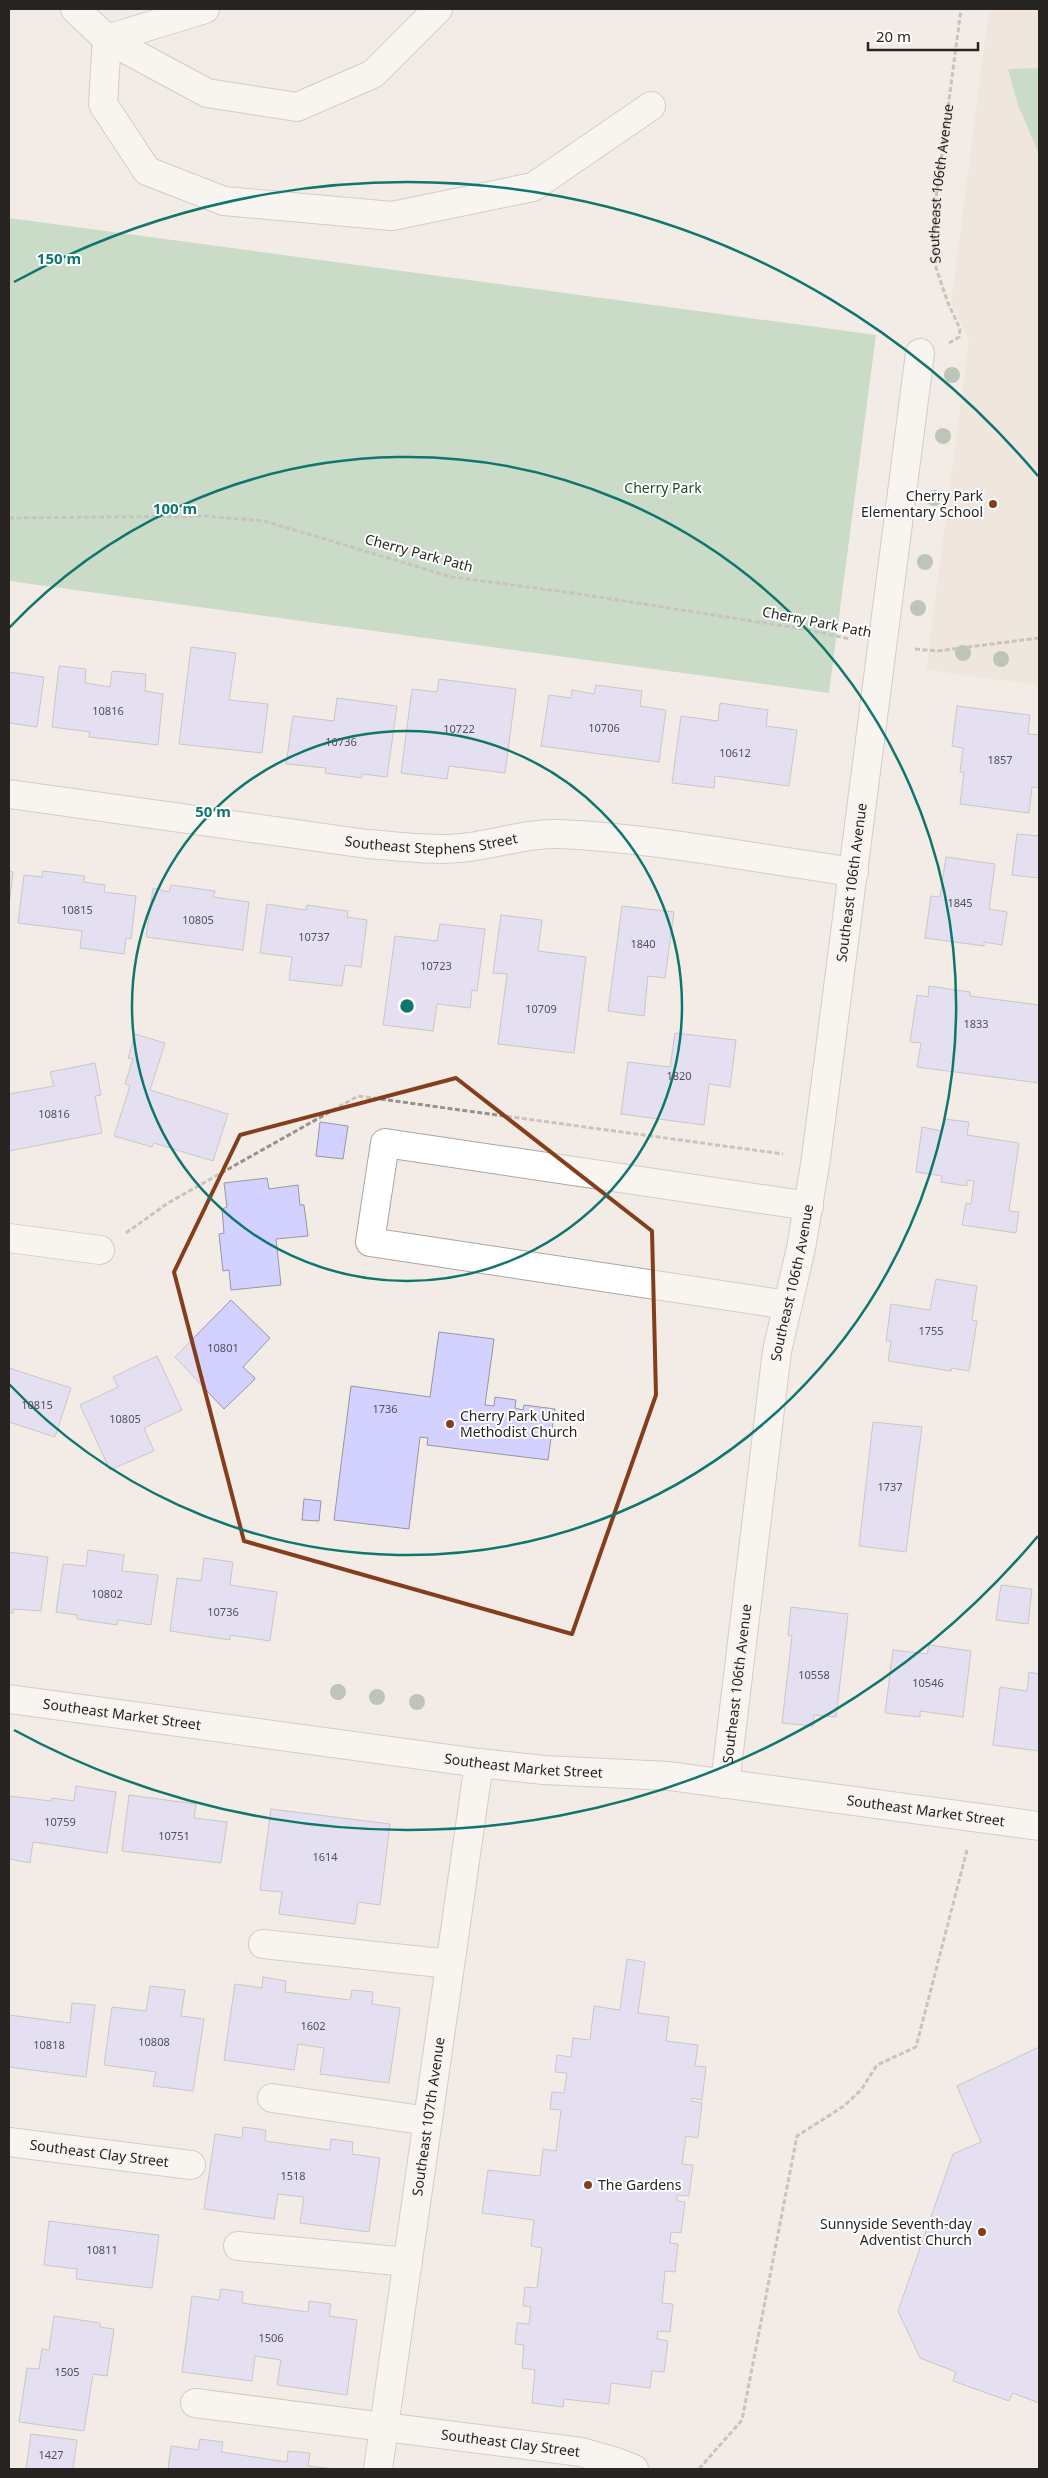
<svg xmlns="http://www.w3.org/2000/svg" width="1048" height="2478" viewBox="0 0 1048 2478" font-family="'Noto Sans',sans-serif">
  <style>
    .built { fill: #ecdfd4 }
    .green { fill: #9ac7a2 }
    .building { fill: #d2d1ff; stroke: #97979f }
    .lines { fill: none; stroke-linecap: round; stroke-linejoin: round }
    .minor-casing { stroke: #aba5a0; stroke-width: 30 }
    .path { stroke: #96918d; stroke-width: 3; stroke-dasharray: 5 2.5; stroke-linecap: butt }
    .minor { stroke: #fff; stroke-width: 28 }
    .tree { fill: #7c957e }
    .marked { fill: none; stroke: #853e1c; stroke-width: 4; stroke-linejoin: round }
    .ring { fill: none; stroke: #0f766e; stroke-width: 2.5 }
    .poi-dot { fill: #853e1c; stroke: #fff; stroke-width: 2 }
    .labels { text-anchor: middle; stroke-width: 4; stroke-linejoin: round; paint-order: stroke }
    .number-label { font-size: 11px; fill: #524f59 }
    .street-label { font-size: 14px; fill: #272422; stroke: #fff }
    .park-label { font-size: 14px; fill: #1b4d29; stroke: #fff }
    .poi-label { font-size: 14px; fill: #272422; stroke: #fff; text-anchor: end }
    .centre { fill: #0f766e; stroke: #fff; stroke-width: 2.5 }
    .ring-label { font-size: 15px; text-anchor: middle; font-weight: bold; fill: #0f766e; stroke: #fff; stroke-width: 4; stroke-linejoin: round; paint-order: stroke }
  </style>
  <rect width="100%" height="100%" fill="#f3ece6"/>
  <path class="built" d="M 989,9 L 1039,9 L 1039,685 L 926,670 L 969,339 L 951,304 Z"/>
  <path class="green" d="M 1039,68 L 1039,154 L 1018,105 L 1008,69 Z
    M 9,218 L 876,335 L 829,693 L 9,581 Z"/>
  <path class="building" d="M 191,647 L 236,653 L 229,700 L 268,704 L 262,753 L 179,744 Z
    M 59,666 L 86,669 L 85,683 L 110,687 L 112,671 L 146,674 L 145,691 L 163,694 L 158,745 L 89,737 L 90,732 L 52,727 Z
    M 9,672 L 44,677 L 37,727 L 9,723 Z
    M 439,679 L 516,689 L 505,773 L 449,766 L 447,779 L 401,773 L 412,689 L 437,692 Z
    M 596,685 L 642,691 L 640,706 L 666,710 L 659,762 L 541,746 L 549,695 L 571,698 L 572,690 L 594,694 Z
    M 337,698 L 397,706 L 387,777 L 362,774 L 362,778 L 325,773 L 326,768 L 286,764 L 293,716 L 334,721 Z
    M 720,703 L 768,710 L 766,726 L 797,730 L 789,786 L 715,776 L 714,788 L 672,783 L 681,716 L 718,721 Z
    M 957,706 L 1030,715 L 1028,734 L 1039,735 L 1039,788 L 1032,787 L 1029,813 L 960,804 L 964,772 L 960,772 L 963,748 L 952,746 Z
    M 1017,834 L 1039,836 L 1039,878 L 1012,875 Z
    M 946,857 L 995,864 L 989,909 L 1007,912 L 1002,945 L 984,942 L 984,946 L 925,938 L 931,896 L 940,897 Z
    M 9,871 L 13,872 L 9,906 Z
    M 43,871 L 85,876 L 83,882 L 105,885 L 104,892 L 136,896 L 131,939 L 126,938 L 124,954 L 80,948 L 82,931 L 18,923 L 24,875 L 42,877 Z
    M 171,885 L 215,891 L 213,897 L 249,902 L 243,950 L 146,937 L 153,888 L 169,892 Z
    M 267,904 L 306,910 L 307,905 L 348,911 L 347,917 L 367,920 L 361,967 L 345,965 L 342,986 L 289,980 L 292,957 L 260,953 Z
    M 622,906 L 674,912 L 665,978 L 648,976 L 644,1016 L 608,1011 Z
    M 501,915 L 542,920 L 538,951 L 586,957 L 574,1053 L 498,1044 L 507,974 L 493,973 Z
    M 440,924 L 485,929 L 477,991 L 472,990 L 470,1008 L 437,1004 L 433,1031 L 383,1025 L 395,936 L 437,941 Z
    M 929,986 L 970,992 L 970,996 L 1039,1005 L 1039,1083 L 917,1067 L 921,1043 L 910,1042 L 917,995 L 928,997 Z
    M 675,1033 L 736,1040 L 730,1087 L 709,1084 L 704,1125 L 621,1114 L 628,1062 L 670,1067 Z
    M 135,1034 L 165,1043 L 150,1090 L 228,1114 L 213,1161 L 154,1143 L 152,1147 L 114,1136 L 130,1086 L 125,1084 L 133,1059 L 128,1058 Z
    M 95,1063 L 101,1095 L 95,1096 L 102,1133 L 9,1151 L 9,1094 L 54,1086 L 50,1072 Z
    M 944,1119 L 969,1122 L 967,1135 L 1019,1143 L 1009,1211 L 1019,1212 L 1016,1233 L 962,1225 L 966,1203 L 971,1204 L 974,1181 L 967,1180 L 967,1186 L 941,1182 L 942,1176 L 916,1172 L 922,1127 L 942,1131 Z
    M 320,1122 L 348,1126 L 343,1159 L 316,1156 Z
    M 267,1178 L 269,1189 L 298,1185 L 300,1205 L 304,1205 L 308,1236 L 276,1239 L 281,1285 L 231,1290 L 229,1270 L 223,1271 L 219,1234 L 224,1233 L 222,1209 L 227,1207 L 224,1183 Z
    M 936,1279 L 977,1286 L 972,1320 L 977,1321 L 969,1371 L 952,1368 L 951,1371 L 888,1361 L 891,1341 L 886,1341 L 891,1304 L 930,1310 Z
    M 231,1300 L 270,1338 L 243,1367 L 255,1378 L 254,1380 L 224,1409 L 175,1357 Z
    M 439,1332 L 494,1339 L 485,1405 L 494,1406 L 495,1397 L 516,1400 L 515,1408 L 523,1410 L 524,1405 L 555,1409 L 548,1460 L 427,1445 L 428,1438 L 420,1437 L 409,1529 L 334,1520 L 351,1386 L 430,1397 Z
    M 157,1356 L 182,1410 L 144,1428 L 154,1451 L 110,1470 L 80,1405 L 118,1387 L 113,1377 Z
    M 9,1368 L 71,1388 L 55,1437 L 9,1422 Z
    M 873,1422 L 922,1427 L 906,1552 L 859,1546 Z
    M 304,1499 L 321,1501 L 319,1521 L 302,1520 Z
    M 88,1550 L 124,1555 L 122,1571 L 158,1575 L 151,1625 L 118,1620 L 117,1625 L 77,1619 L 77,1615 L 56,1612 L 63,1564 L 86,1566 Z
    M 9,1552 L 48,1557 L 41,1611 L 13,1609 L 13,1613 L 9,1613 Z
    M 204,1558 L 233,1562 L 230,1585 L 277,1592 L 270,1641 L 230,1635 L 230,1640 L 170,1631 L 177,1578 L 201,1581 Z
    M 1001,1585 L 1032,1589 L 1028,1624 L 996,1620 Z
    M 791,1607 L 848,1614 L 836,1717 L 814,1715 L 813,1726 L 782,1723 L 792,1636 L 788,1635 Z
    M 929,1645 L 971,1651 L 963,1717 L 920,1711 L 920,1717 L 885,1713 L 893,1650 L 927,1654 Z
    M 1029,1672 L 1039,1674 L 1039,1751 L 993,1745 L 1000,1687 L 1027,1691 Z
    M 76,1786 L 116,1792 L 107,1853 L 33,1842 L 30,1863 L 9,1859 L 9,1796 L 51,1801 L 52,1798 L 74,1801 Z
    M 129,1795 L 196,1804 L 194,1818 L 227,1822 L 221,1863 L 122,1851 Z
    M 271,1809 L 390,1824 L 380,1905 L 358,1902 L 355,1924 L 279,1914 L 282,1892 L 260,1890 Z
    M 627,1959 L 645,1962 L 638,2013 L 669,2017 L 666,2041 L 698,2045 L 695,2066 L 706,2067 L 702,2100 L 692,2098 L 691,2101 L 702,2103 L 698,2138 L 686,2136 L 682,2164 L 693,2165 L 689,2196 L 677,2195 L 677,2201 L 685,2202 L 681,2233 L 671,2232 L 670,2243 L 678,2244 L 675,2272 L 665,2271 L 662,2303 L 673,2304 L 670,2332 L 658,2331 L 657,2339 L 668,2341 L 664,2372 L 652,2371 L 650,2388 L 611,2383 L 609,2404 L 564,2399 L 563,2407 L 532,2403 L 535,2370 L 522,2368 L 524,2345 L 515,2344 L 517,2323 L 529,2324 L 531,2307 L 523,2306 L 525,2287 L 537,2288 L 542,2248 L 531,2246 L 534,2220 L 482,2213 L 488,2170 L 540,2176 L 543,2149 L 556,2151 L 561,2110 L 550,2109 L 552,2092 L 564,2093 L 567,2073 L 555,2072 L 557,2055 L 571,2057 L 573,2038 L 590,2040 L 594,2006 L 620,2010 Z
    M 263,1977 L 286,1981 L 285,1992 L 350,2000 L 352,1990 L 373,1992 L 372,2004 L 400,2008 L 389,2083 L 320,2074 L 324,2048 L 298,2044 L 294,2070 L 224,2060 L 235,1984 L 262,1988 Z
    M 150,1986 L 185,1990 L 181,2016 L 204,2019 L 193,2091 L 153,2086 L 156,2072 L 104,2065 L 112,2007 L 146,2011 Z
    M 72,2003 L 95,2005 L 86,2077 L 9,2067 L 9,2015 L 70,2023 Z
    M 1039,2047 L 1039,2403 L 1013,2393 L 1009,2401 L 953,2381 L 956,2372 L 920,2358 L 898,2311 L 953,2154 L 981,2142 L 957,2086 Z
    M 243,2127 L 266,2130 L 265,2141 L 330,2150 L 331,2139 L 353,2142 L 352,2154 L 380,2158 L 369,2232 L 300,2223 L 304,2197 L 278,2194 L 274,2219 L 204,2209 L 215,2134 L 242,2138 Z
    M 49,2221 L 159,2235 L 152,2288 L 76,2279 L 77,2269 L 44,2265 Z
    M 221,2289 L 243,2292 L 242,2303 L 308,2312 L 309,2301 L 331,2304 L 329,2316 L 357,2320 L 347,2395 L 277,2385 L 281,2360 L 255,2356 L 252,2381 L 182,2372 L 192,2296 L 219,2300 Z
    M 54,2316 L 100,2323 L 100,2327 L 114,2329 L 107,2376 L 93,2374 L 84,2431 L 19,2422 L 27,2368 L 39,2369 L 42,2349 L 49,2350 Z
    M 31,2434 L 77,2440 L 73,2469 L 26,2469 Z
    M 200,2439 L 223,2442 L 221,2452 L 287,2462 L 288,2451 L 310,2453 L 308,2466 L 336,2469 L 168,2469 L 171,2446 L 198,2450 Z"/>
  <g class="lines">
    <g class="minor-casing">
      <g id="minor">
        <path d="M 75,9 L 107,39 L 207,93 L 297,107 L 373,74 L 438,9"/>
        <path d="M 205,9 L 107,39 L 103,104 L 147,171 L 224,201 L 392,216 L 533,187 L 651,106"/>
        <path id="s2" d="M 9,794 L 367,844 C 400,846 436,852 469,847 C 500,843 528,833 559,834 C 656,838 758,859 854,872"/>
        <path d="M 9,1238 L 100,1250"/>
        <path d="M 788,1305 L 370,1242 L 385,1143 L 809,1206"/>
        <path id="s3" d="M 9,1699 L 479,1763 L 544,1770 L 669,1776 L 1039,1826"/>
        <path id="s4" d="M 725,1784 L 777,1351 L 801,1248 L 816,1158 L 920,353"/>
        <path d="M 263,1944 L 450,1964"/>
        <path d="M 272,2098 L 428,2121"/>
        <path id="s5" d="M 9,2142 L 191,2165"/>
        <path d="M 238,2246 L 408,2262"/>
        <path id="s6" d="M 195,2403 L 581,2452 L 616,2462 L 634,2469"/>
        <path id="s7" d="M 378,2469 L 479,1763"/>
      </g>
    </g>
    <g class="path">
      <path id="s1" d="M 949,343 L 959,337 L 960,329 L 948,303 L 936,268 L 934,238 L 936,198 L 961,9"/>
      <path d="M 9,518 L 204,516 L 264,521 L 452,577 L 573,593 L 803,629 L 850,639"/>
      <path d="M 915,649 L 937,651 L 1039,638"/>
      <path d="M 126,1233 L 168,1203 L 358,1096 L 783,1154"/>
      <path d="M 699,2469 L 742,2420 L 797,2136 L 844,2106 L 861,2090 L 877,2065 L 916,2047 L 967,1850"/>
    </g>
    <use href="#minor" class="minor"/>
  </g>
  <g class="tree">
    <circle cx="952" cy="375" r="8"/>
    <circle cx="943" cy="436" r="8"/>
    <circle cx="934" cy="498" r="8"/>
    <circle cx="925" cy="562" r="8"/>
    <circle cx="918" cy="608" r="8"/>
    <circle cx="963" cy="653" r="8"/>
    <circle cx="1001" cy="659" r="8"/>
    <circle cx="338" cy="1692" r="8"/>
    <circle cx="377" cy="1697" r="8"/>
    <circle cx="417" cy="1702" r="8"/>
  </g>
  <path d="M0 0H1048V2478H0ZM 456,1078 L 652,1231 L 656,1395 L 572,1634 L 244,1541 L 174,1272 L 240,1135 Z" fill="#f3ece6" fill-opacity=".55" fill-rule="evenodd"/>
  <path class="marked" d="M 456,1078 L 652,1231 L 656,1395 L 572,1634 L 244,1541 L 174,1272 L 240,1135 Z"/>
  <g class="ring">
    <circle cx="407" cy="1006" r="275"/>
    <path d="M9 628A549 549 0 1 1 9 1384"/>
    <path d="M1038 1536A824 824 0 0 1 14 1730M14 282A824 824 0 0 1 1038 476"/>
  </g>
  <g class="poi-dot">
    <circle cx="993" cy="504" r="5"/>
    <circle cx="450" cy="1424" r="5"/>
    <circle cx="588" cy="2185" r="5"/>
    <circle cx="982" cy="2232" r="5"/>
  </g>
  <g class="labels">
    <g class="number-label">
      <text x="108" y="715">10816</text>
      <text x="604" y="732">10706</text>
      <text x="459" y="733">10722</text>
      <text x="341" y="746">10736</text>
      <text x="735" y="757">10612</text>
      <text x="1000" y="764">1857</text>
      <text x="960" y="907">1845</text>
      <text x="77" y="914">10815</text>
      <text x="198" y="924">10805</text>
      <text x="314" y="941">10737</text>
      <text x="643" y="948">1840</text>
      <text x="436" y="970">10723</text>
      <text x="541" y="1013">10709</text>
      <text x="976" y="1028">1833</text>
      <text x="679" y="1080">1820</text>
      <text x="54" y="1118">10816</text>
      <text x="931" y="1335">1755</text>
      <text x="223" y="1352">10801</text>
      <text x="37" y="1409">10815</text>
      <text x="385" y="1413">1736</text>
      <text x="125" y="1423">10805</text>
      <text x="890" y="1491">1737</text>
      <text x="107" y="1598">10802</text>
      <text x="223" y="1616">10736</text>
      <text x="814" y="1679">10558</text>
      <text x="928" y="1687">10546</text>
      <text x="60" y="1826">10759</text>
      <text x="174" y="1840">10751</text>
      <text x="325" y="1861">1614</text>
      <text x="313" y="2030">1602</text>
      <text x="154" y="2046">10808</text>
      <text x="49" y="2049">10818</text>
      <text x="293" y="2180">1518</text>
      <text x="102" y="2254">10811</text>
      <text x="271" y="2342">1506</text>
      <text x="67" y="2376">1505</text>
      <text x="51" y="2459">1427</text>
    </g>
    <g class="street-label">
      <text dy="5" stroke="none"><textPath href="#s1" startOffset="170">Southeast 106th Avenue</textPath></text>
      <text transform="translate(419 553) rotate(15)" y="5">Cherry Park Path</text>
      <text transform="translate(817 622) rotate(11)" y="5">Cherry Park Path</text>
      <text dy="5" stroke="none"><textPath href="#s2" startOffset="426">Southeast Stephens Street</textPath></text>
      <text dy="5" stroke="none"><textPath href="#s4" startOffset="911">Southeast 106th Avenue</textPath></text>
      <text dy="5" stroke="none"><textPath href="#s4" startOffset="506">Southeast 106th Avenue</textPath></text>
      <text dy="5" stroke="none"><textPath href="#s4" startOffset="101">Southeast 106th Avenue</textPath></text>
      <text dy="5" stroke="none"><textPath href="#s3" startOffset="114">Southeast Market Street</textPath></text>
      <text dy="5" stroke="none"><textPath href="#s3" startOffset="519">Southeast Market Street</textPath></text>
      <text dy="5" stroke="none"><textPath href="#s3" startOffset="924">Southeast Market Street</textPath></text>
      <text dy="5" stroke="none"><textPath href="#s7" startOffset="356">Southeast 107th Avenue</textPath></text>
      <text dy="5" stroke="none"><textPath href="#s5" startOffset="91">Southeast Clay Street</textPath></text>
      <text dy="5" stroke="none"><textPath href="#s6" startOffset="318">Southeast Clay Street</textPath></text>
    </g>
    <g class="park-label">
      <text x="663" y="493">Cherry Park</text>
    </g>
    <g class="poi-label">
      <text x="983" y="501">Cherry Park<tspan x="983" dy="16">Elementary School</tspan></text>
      <text x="460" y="1421" text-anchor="start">Cherry Park United<tspan x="460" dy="16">Methodist Church</tspan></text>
      <text x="598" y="2190" text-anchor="start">The Gardens</text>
      <text x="972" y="2229">Sunnyside Seventh-day<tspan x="972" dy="16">Adventist Church</tspan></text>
    </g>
  </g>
  <circle cx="407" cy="1006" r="8" class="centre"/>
  <g class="ring-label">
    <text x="59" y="264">150 m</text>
    <text x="175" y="514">100 m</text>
    <text x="213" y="817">50 m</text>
  </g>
  <rect width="1048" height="2478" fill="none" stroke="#272422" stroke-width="20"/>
  <path d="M868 42v8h110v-8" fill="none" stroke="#272422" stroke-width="2.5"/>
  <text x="876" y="42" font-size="15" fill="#272422" stroke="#ffffff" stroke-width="4" paint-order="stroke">20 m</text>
</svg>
